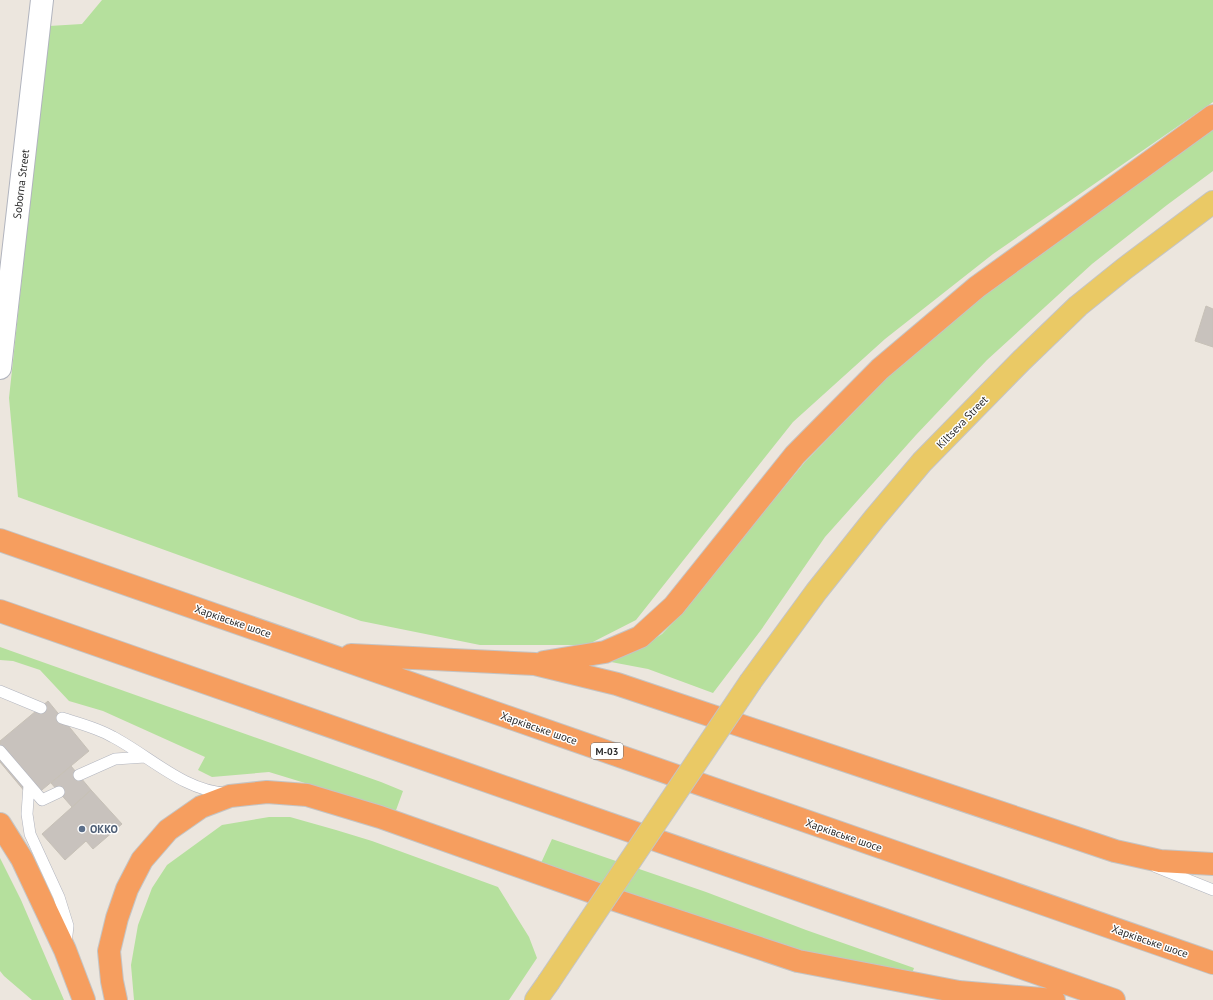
<svg xmlns="http://www.w3.org/2000/svg" width="1213" height="1000" viewBox="0 0 1213 1000" font-family="'PT Sans',sans-serif">
  <style>
    .green { fill: #b5e09d }
    .building { fill: #c8c2bd; stroke: #c7c1b7 }
    .lines { fill: none; stroke-linecap: round; stroke-linejoin: round }
    .service-casing { stroke: #b1b4be; stroke-width: 12 }
    .minor-casing { stroke: #b1b4be; stroke-width: 24 }
    .primary-casing { stroke: #c4c4c4; stroke-width: 24 }
    .motorway-casing { stroke: #c4c4c4; stroke-width: 24 }
    .service { stroke: #fff; stroke-width: 11 }
    .minor { stroke: #fff; stroke-width: 22 }
    .primary { stroke: #eac965; stroke-width: 22 }
    .motorway { stroke: #f69e5f; stroke-width: 22 }
    .primary-bridge-casing { stroke: #c4c4c4; stroke-width: 24; stroke-linecap: butt }
    .primary-bridge { stroke: #eac965; stroke-width: 22 }
    .service-dot { fill: #5c6f8a; stroke: #fff; stroke-width: 1.5 }
    .labels { text-anchor: middle; stroke-width: 3; stroke-linejoin: round; paint-order: stroke }
    .shield { fill: #fff; stroke: #6b6b6b; stroke-width: 1 }
    .shield-label { font-size: 10px; font-weight: bold; fill: #2b2b2b }
    .street-label { font-size: 11px; fill: #2b2b2b; stroke: #fff }
    .service-label { font-size: 11px; font-weight: bold; fill: #4e5e75; stroke: #fff; text-anchor: start }
  </style>
  <rect width="100%" height="100%" fill="#ece6de"/>
  <path class="green" d="M 102,0 L 1213,0 L 1213,102 L 993,254 L 885,339 L 793,422 L 636,620 L 587,645 L 480,645 L 361,621 L 18,497 L 9,398 L 49,26 L 82,24 Z
    M 1213,129 L 1213,171 L 1167,205 L 1092,264 L 987,360 L 916,435 L 825,537 L 761,630 L 713,693 L 648,669 L 611,662 L 642,647 L 662,634 L 683,612 L 752,526 L 805,462 L 888,377 L 983,294 Z
    M 0,647 L 381,782 L 403,791 L 395,813 L 341,794 L 269,772 L 212,777 L 198,770 L 205,757 L 103,711 L 69,701 L 40,670 L 13,661 L 0,660 Z
    M 269,817 L 290,817 L 336,830 L 372,841 L 498,887 L 529,937 L 537,958 L 509,1000 L 134,1000 L 131,965 L 138,925 L 152,888 L 167,865 L 222,825 Z
    M 552,839 L 706,892 L 806,930 L 914,968 L 911,977 L 808,953 L 697,918 L 541,863 Z
    M 0,858 L 21,900 L 64,1000 L 32,1000 L 4,976 L 0,971 Z"/>
  <path class="building" d="M 1206,306 L 1213,309 L 1213,347 L 1195,341 Z
    M 48,701 L 89,751 L 31,799 L 0,762 L 0,741 Z
    M 71,766 L 91,790 L 72,807 L 51,783 Z
    M 91,790 L 122,824 L 93,849 L 86,841 L 65,860 L 42,834 Z"/>
  <g class="lines">
    <g class="service-casing">
      <path id="service" d="M 0,691 L 41,708
        M 62,718 C 78,723 98,728 113,737 C 148,755 185,792 227,793
        M 0,751 L 42,800 L 59,792
        M 79,775 L 115,759 L 145,757
        M 29,785 L 27,814 L 30,834 L 59,897 L 68,926 L 66,944
        M 1156,867 L 1213,890"/>
    </g>
    <g class="minor-casing">
      <path id="minor" d="M 0,368 L 42,0"/>
    </g>
    <g class="primary-casing">
      <path id="primary" d="M 751,681 L 816,592 L 874,519 L 922,462 L 1022,360 L 1078,306 L 1124,269 L 1213,202
        M 536,1000 L 548,983"/>
    </g>
    <g class="motorway-casing">
      <path id="motorway" d="M 0,540 L 1213,963
        M 0,611 L 1114,1000
        M 351,655 L 535,664 L 617,684 L 1115,851 L 1160,861 L 1213,864
        M 544,662 L 605,652 L 640,637 L 674,606 L 795,455 L 880,369 L 977,287 L 1213,116
        M 0,824 L 22,859 L 65,950 L 84,1000
        M 116,1000 L 112,981 L 109,951 L 117,918 L 127,889 L 142,860 L 168,830 L 201,807 L 230,796 L 267,792 L 307,795 L 380,817 L 609,898 L 798,961 L 959,992 L 1054,1000"/>
    </g>
    <use href="#service" class="service"/>
    <use href="#minor" class="minor"/>
    <use href="#primary" class="primary"/>
    <use href="#motorway" class="motorway"/>
    <g class="primary-bridge-casing">
      <path id="primary-bridge" d="M 548,983 L 751,681"/>
    </g>
    <use href="#primary-bridge" class="primary-bridge"/>
  </g>
  <circle class="service-dot" cx="82" cy="829" r="4"/>
  <g class="labels">
    <rect class="shield" x="591" y="743" width="32" height="16" rx="3"/>
    <g class="shield-label">
      <text x="607" y="755">М-03</text>
    </g>
    <g class="street-label">
      <text transform="translate(21 184) rotate(-83)" y="4">Soborna Street</text>
      <text transform="translate(962 422) rotate(-46)" y="4">Kiltseva Street</text>
      <text transform="translate(233 621) rotate(19)" y="4">Харківське шосе</text>
      <text transform="translate(539 728) rotate(19)" y="4">Харківське шосе</text>
      <text transform="translate(844 835) rotate(19)" y="4">Харківське шосе</text>
      <text transform="translate(1150 941) rotate(19)" y="4">Харківське шосе</text>
    </g>
    <g class="service-label">
      <text x="90" y="833">OKKO</text>
    </g>
  </g>
</svg>
